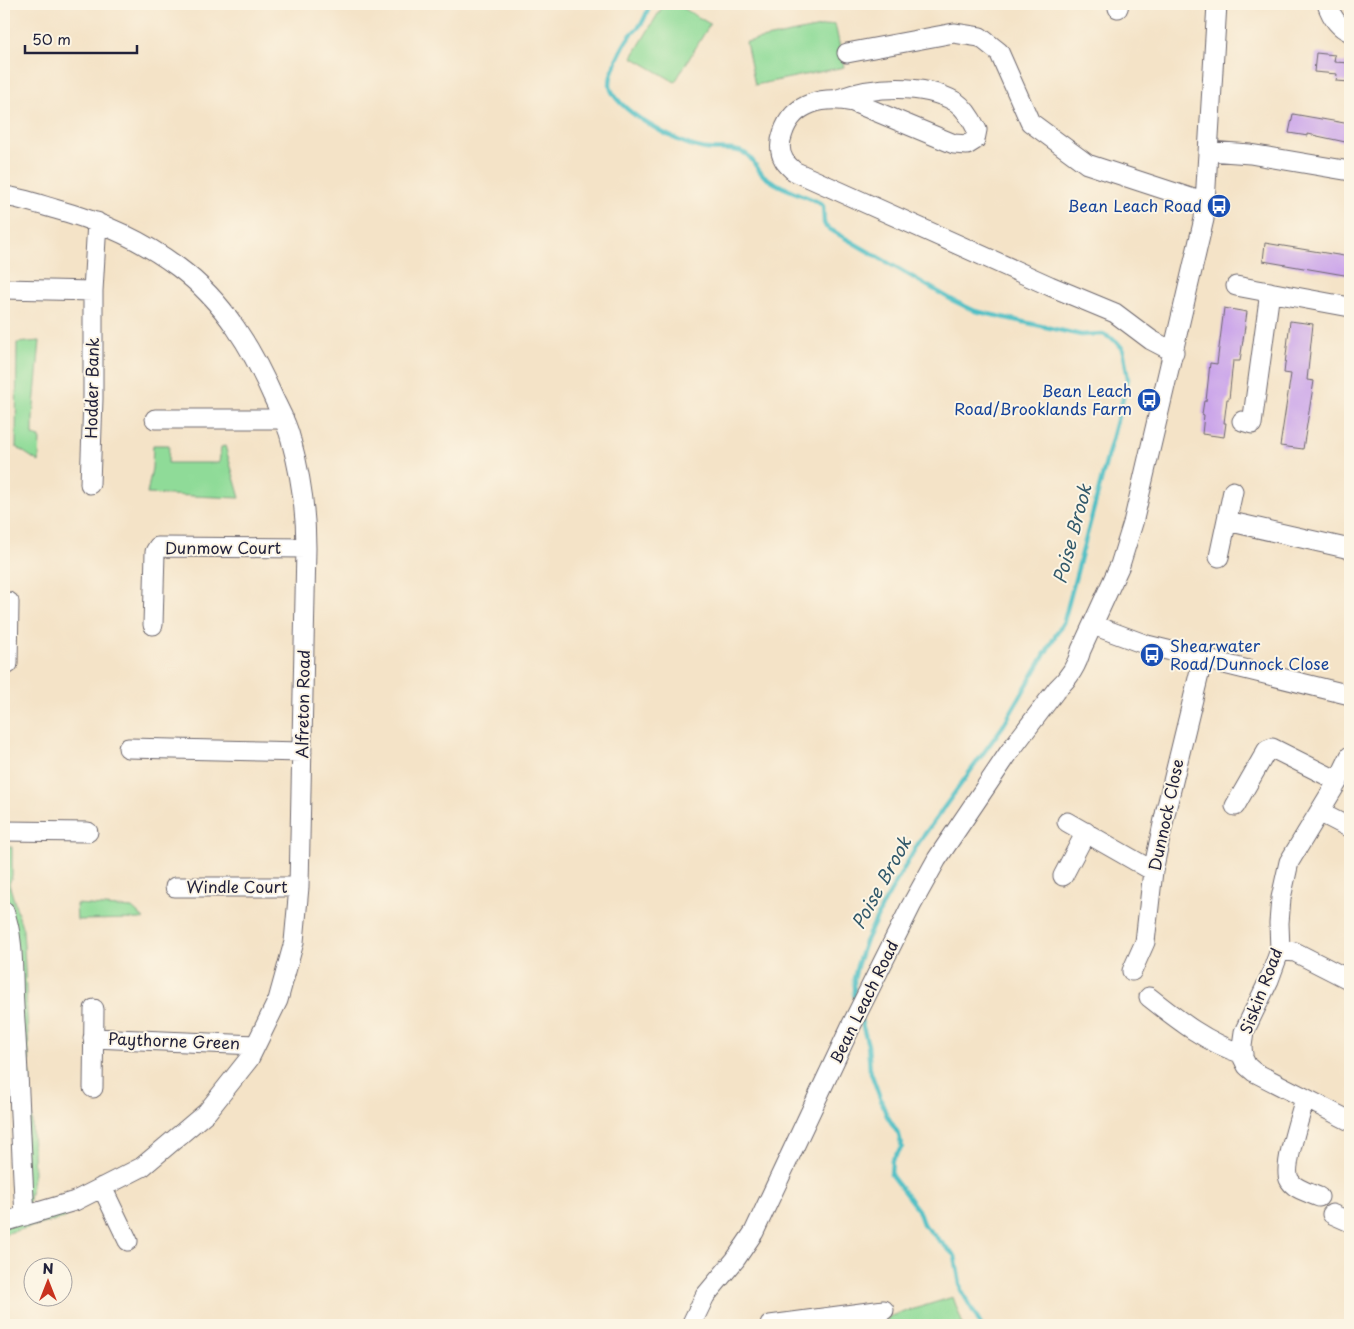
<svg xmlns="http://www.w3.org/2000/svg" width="1354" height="1329" viewBox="0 0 1354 1329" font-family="'Playpen Sans',sans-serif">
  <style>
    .green { fill: #8fdb98; stroke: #587e6a }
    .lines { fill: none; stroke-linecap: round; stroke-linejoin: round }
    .stream { stroke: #50bfc5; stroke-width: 4.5 }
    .building { fill: #cba5ea }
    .minor-casing { stroke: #6c666c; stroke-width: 21 }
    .minor { stroke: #fff; stroke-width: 19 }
    .labels { text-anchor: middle; stroke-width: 4; stroke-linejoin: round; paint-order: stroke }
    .transit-label { font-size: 16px; fill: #164399; stroke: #fcf5e5; text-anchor: end }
    .street-label { font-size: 16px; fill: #22223b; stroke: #fcf5e5 }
    .water-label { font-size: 18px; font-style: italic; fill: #32596b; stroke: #fcf5e5 }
  </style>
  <rect width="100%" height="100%" fill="#fcf5e5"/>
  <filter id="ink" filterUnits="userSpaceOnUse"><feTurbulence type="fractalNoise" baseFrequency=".02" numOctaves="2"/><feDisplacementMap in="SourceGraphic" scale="10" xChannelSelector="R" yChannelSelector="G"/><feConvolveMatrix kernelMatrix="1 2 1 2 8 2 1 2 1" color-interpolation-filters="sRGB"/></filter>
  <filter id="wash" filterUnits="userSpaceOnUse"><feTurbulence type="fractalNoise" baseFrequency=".0096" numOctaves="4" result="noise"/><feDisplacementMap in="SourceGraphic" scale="20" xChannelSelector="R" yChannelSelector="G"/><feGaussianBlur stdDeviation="1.12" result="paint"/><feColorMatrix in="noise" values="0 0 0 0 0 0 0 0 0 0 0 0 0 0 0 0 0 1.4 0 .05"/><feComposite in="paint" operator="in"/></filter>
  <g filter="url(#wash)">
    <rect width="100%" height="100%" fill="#f4e3c7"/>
    <path class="green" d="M 664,4 L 676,4 L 710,24 L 675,82 L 632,57 Z
      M 835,24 L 844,67 L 755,85 L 746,42 Z
      M 40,341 L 33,417 L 33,435 L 40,437 L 39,462 L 16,447 L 17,343 Z
      M 153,445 L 169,445 L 168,463 L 219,463 L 221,447 L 225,446 L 240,498 L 147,494 L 152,468 Z
      M 4,847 L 12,847 L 12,876 L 9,884 L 23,930 L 24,945 L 34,1173 L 26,1216 L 75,1201 L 64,1218 L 4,1234 L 4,1220 L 25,1216 L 19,1076 L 4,1078 L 4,1008 L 14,1007 L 4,945 Z
      M 76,904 L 132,908 L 144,919 L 77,920 Z
      M 953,1297 L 963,1325 L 885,1325 L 888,1317 Z"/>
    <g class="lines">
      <path class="stream" d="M 650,4 C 648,9 646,16 643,21 C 640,27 634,31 630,36 C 623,45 609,73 610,85 C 612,108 678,144 701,148 C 715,152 732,146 746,154 C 753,159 757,169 763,175 C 776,187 802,194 818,202 L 823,206 L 824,223 L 826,227 L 954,301 L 975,311 L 1081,335 L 1103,334 L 1116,341 L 1123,349 L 1128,379 L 1064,621 L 1003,726 L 919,842 L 884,903 L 865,942 L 857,966 L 854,979 L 854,994 L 857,1003
        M 861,1020 L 868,1045 L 870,1070 L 886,1114 L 899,1135 L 902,1147 L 892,1160 L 891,1175 L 918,1210 L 923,1224 L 955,1256 L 961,1290 L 981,1325"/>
    </g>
    <g id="blocks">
      <path class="building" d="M 1316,53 L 1335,55 L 1334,62 L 1350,63 L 1350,82 L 1336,81 L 1337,74 L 1314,72 Z
        M 1293,114 L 1350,124 L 1350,143 L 1308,134 L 1308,136 L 1289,133 Z
        M 1265,243 L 1350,257 L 1350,276 L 1263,261 Z
        M 1224,308 L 1247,312 L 1240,361 L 1233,361 L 1229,399 L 1227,399 L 1224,423 L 1226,423 L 1224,437 L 1202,434 L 1204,415 L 1202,414 L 1204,401 L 1206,401 L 1210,363 L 1217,364 Z
        M 1290,321 L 1313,324 L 1307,380 L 1314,381 L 1303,449 L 1280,446 L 1291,374 L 1284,373 Z"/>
    </g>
  </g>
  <g filter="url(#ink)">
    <use href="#blocks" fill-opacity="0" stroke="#6c666c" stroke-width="1"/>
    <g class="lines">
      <g class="minor-casing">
        <path id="minor" d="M 1327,4 C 1331,16 1338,27 1350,32
          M 1118,8 L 1119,4
          M 847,53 L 954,33 L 980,37 L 999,52 L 1030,122 L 1087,164 L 1206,203
          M 838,99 C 873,86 923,83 956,102 C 965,108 972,120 977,130 L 975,140 L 967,145 L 954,144 L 853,102 C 824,96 793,102 783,133 C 780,141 779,152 784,160 C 786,164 791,168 794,171 L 1050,286 L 1115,313 L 1151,340 L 1174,352
          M 1209,151 L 1250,154 L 1350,171
          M 4,196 C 21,198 38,204 55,209 C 99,221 142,240 178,267 C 224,301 253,350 275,401 C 281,413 288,426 291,440 C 301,476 306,511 306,548 L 299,887 L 294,942 L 278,1000 L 249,1059 L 207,1112 L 142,1167 L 75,1201 L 4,1222
          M 1236,286 L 1350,307
          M 4,289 L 93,291
          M 155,419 L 284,419
          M 1242,421 L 1252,424 L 1270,292
          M 90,484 L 93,399 L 93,291 L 97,222
          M 1227,521 L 1350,549
          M 1219,557 L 1233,491
          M 153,625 L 155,552 L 158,547 L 306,548
          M 1093,625 L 1147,645 L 1350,695
          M 4,664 L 8,664 L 9,602
          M 128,748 L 302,752
          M 1350,756 L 1338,781 L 1289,862 L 1281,898 L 1279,923 L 1280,950 L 1269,980 L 1244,1032 L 1242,1046 L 1243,1058 L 1247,1066 L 1254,1072 L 1350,1121
          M 1235,806 L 1267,750 L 1272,748 L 1338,781
          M 1319,812 L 1350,828
          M 1067,822 L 1153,871
          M 4,831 L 88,832
          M 1063,876 L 1086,832
          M 175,887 L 299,887
          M 4,911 C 15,939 12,975 14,1006 C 19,1076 21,1146 25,1216
          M 1280,950 L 1295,952 L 1350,980
          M 1132,971 L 1145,942 L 1153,871 L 1166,810 L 1203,658
          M 1149,997 C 1178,1020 1207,1043 1243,1054
          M 93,1038 L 256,1045
          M 93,1088 L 94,1009
          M 1305,1098 C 1301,1114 1283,1166 1289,1179 C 1293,1189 1310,1193 1319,1197
          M 102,1187 L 128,1241
          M 1332,1214 L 1350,1222
          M 691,1325 L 705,1296 L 735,1260 L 754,1232 L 851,1026 L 911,906 L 937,859 L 1010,751 L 1057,689 C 1069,678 1077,666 1081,650 L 1120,565 L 1133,523 L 1204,219 L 1217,4
          M 770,1325 L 884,1310"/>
      </g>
      <use href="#minor" class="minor"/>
    </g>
  </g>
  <defs>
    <g id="bus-disc" transform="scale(1.25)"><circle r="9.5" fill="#1a4fb4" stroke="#fcf5e5"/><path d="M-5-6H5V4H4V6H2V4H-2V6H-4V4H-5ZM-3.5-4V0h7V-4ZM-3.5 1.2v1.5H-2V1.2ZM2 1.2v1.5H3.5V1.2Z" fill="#fff"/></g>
  </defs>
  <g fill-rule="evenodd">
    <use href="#bus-disc" x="1219" y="206"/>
    <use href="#bus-disc" x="1149" y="400"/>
    <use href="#bus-disc" x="1152" y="655"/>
  </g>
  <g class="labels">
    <g class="transit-label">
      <text x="1202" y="212">Bean Leach Road</text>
      <text x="1132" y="397">Bean Leach<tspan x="1132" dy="18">Road/Brooklands Farm</tspan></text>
      <text x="1170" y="652" text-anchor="start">Shearwater<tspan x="1170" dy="18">Road/Dunnock Close</tspan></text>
    </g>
    <g class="street-label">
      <text transform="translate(92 388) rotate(-89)" y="6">Hodder Bank</text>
      <text x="223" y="554">Dunmow Court</text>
      <text transform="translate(303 704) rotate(-89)" y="6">Alfreton Road</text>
      <text transform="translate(1166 815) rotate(-78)" y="6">Dunnock Close</text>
      <text x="237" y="893">Windle Court</text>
      <text transform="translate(1261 991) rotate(-69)" y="6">Siskin Road</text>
      <text transform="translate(864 1002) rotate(-64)" y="6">Bean Leach Road</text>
      <text transform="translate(174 1041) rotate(2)" y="6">Paythorne Green</text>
    </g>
    <g class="water-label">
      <text transform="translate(1073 534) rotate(-75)" y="6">Poise Brook</text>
      <text transform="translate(882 883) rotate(-61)" y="6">Poise Brook</text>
    </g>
  </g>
  <rect width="1354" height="1329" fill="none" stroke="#fcf5e5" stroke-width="20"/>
  <g transform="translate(48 1282)"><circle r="24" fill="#fcf5e5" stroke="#a5a1a1"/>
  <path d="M0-4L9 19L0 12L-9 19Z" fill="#c8321e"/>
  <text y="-8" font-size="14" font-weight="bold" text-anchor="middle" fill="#22223b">N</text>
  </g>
  <path d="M25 45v8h112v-8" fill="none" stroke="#22223b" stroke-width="2.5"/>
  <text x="32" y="45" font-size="15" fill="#22223b" stroke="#fcf5e5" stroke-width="4" paint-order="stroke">50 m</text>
</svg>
